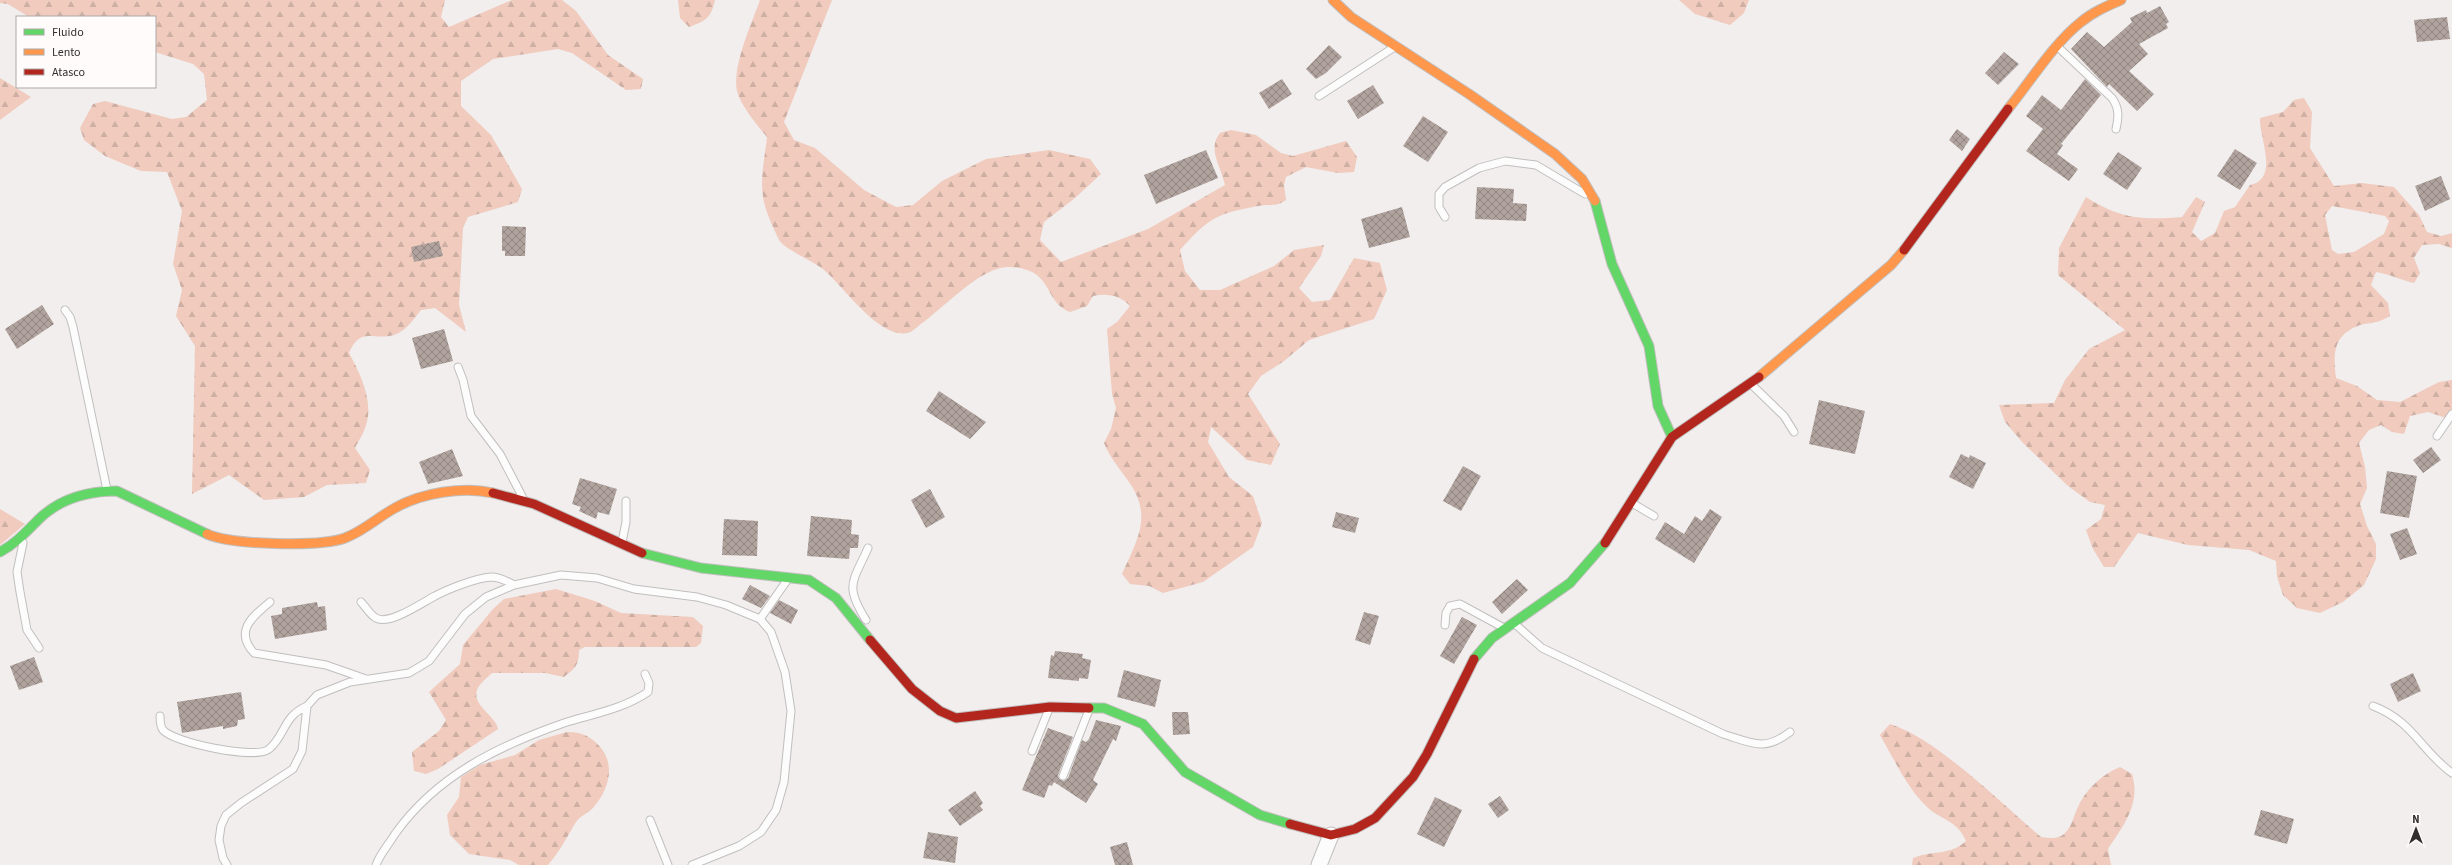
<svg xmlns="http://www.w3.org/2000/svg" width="2452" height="865" viewBox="0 0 2452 865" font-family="'Source Sans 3',sans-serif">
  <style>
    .forest { fill: url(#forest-firs); fill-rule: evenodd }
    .building { fill: url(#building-cross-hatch) }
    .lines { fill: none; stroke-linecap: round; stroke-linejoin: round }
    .lane-casing { stroke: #c1bfbe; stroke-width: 9 }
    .street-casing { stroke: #c1bfbe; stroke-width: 17 }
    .fast-casing { stroke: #c1bfbe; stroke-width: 11 }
    .slow-casing { stroke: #c1bfbe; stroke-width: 11 }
    .jam-casing { stroke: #c1bfbe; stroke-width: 11 }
    .lane { stroke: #fdfcfc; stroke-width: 7 }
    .street { stroke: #fdfcfc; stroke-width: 15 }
    .fast { stroke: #63d668; stroke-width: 9 }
    .slow { stroke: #ff974d; stroke-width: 9 }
    .jam { stroke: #b3261e; stroke-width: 9 }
  </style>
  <defs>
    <pattern id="forest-firs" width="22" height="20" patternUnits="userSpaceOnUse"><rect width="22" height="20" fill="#f0cbbe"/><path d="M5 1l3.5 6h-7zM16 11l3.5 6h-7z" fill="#ceafa4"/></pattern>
    <pattern id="building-cross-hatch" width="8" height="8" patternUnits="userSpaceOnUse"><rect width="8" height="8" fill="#b0a39e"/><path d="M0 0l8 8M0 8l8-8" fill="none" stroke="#908581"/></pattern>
  </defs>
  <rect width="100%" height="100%" fill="#f1eeed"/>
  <path class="forest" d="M 0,0 L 445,0 L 441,17 L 449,27 L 512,0 L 562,0 L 576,11 L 608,55 L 643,79 L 641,89 L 626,90 L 572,53 L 558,49 L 493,59 L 461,81 L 461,106 L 491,135 L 522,189 L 518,202 L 468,217 L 463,228 L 459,305 L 466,332 L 435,308 L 421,310 C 413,320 406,331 394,335 C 372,341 361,326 349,353 C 360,373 374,402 366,425 C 364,433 359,440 355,448 L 370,470 L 366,483 L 327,485 L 304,497 L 264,500 L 229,475 L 192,494 L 195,346 L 176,316 L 182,290 L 173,264 L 182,211 L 167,172 L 141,171 L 105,156 L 84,140 L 80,128 L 93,104 L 105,101 L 172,119 L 186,117 L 207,100 L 204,74 L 193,64 L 155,52 L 155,17 L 29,17 L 8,4 L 0,3 Z
    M 678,0 L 715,0 C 711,18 706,21 689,27 L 680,18 Z
    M 760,0 L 832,0 L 784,122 L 794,140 L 815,148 L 864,190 L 896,207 L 913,205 L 942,181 L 986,159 L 1049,150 L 1090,159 L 1101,174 L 1075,198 L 1044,222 L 1040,240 L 1061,262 L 1148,229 L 1225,185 C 1221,166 1207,149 1220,133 L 1231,130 L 1256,135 L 1281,153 L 1293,156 L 1346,141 L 1357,157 L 1354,172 L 1338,173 L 1306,167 L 1286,177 L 1284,185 L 1286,200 C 1274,208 1271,203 1258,206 C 1215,214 1209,218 1180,250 L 1185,271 L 1200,290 L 1220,290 L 1274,266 L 1294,250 L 1324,245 L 1321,256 L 1299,288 L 1312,302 L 1330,300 L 1354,258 L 1380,263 L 1387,290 L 1374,319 L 1309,340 L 1284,361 L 1261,376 L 1248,394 L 1280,444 L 1271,465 L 1247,460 L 1211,427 L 1208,442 L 1229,477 L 1253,496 L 1262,523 L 1253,547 L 1203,582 L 1163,593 L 1149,586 L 1130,584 L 1122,574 C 1137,540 1153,516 1129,482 C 1120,469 1110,458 1104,443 L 1111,429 L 1116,408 L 1112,394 L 1107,329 L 1117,322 L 1130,306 C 1120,295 1107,293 1093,296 L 1087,306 L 1070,312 C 1042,301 1055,268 1008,267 C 982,267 946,305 925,321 C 920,324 914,331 908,333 C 879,339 845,288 824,270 C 815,262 784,249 779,240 C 773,227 765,211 763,197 C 760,178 765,156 767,137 C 757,125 746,112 739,97 C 728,74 752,23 760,0 Z
    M 1679,0 L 1749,0 L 1744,13 L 1730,25 L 1695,14 Z
    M 0,78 L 31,97 L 0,120 Z
    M 2304,98 L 2312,112 L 2310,148 L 2334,186 L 2362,183 L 2394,187 L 2419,215 L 2427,232 L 2441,236 L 2452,233 L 2452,248 L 2439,244 L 2422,245 L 2414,258 L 2420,273 L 2414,283 C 2400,280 2390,274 2376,272 L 2371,285 L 2388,303 L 2390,316 C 2386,318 2381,321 2376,322 C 2371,324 2365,323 2360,325 C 2333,335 2333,353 2336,378 L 2357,386 L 2377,400 L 2400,402 L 2439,382 L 2452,380 L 2452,420 L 2428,412 L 2410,416 L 2404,434 L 2392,432 L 2381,425 L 2369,430 L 2359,443 L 2365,467 L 2367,488 L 2360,504 L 2367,526 L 2376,544 L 2376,559 L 2364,585 L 2343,602 L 2320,613 L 2297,608 L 2283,595 L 2277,577 L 2276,561 L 2249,550 L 2188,545 L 2138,533 L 2114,567 L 2104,567 L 2093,549 L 2086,530 L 2101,519 L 2105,505 L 2090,502 L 2068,486 L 2023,443 L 2005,422 L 1999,405 L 2054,403 L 2065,380 L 2089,349 L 2125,330 L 2058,275 L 2059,248 L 2086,197 C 2120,219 2142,220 2182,217 L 2196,197 L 2205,202 L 2192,232 L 2201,241 L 2215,233 L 2224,211 L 2235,207 L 2250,185 C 2280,178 2259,139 2260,118 L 2283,112 L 2294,100 ZM 2332,206 L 2385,216 L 2389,221 L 2384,234 L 2354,252 L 2338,254 L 2332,250 L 2325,215 Z
    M 0,509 L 25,524 L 0,545 Z
    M 556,589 L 595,601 L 621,613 L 693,617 L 703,626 L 701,643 L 696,647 L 585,647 L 579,650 C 579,664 576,668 564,677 L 545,673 L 492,673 C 488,677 479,684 477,690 C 472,706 496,716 498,729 L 438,769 L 426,774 L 414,771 L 412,752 L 439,731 L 446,720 L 429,692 L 460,664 L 463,645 L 493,609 L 504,599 Z
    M 1890,724 C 1936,738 2002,804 2041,837 C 2050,838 2059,840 2066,832 C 2071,827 2074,816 2077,809 C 2085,790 2101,775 2120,767 L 2132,774 C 2141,803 2124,825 2108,849 L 2111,865 L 1912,865 L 1913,858 C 1933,850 1950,856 1966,841 C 1956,818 1940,821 1925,805 C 1906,786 1894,759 1880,735 Z
    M 567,732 C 582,732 591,736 601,748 C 616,767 608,791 593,808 C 588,813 580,816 576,822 C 567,837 560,851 548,865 L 519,865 L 510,860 L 469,854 L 450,835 L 447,815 L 459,797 L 461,777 L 480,765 L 515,755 L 539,740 Z"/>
  <path class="building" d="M 2160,6 L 2169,22 L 2166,24 L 2168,28 L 2139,44 L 2148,54 L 2129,71 L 2154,94 L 2137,111 L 2109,84 L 2107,87 L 2071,49 L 2087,32 L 2104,47 L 2132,22 L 2130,18 L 2146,10 L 2147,13 Z
    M 2447,17 L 2450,39 L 2417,42 L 2414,20 Z
    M 1329,45 L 1342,57 L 1326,73 L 1316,79 L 1306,69 Z
    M 2004,52 L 2019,64 L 1998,85 L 1985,73 Z
    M 1282,79 L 1292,94 L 1269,109 L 1259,93 Z
    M 2085,79 L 2101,95 L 2061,144 L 2063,145 L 2057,154 L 2078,169 L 2069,181 L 2026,151 L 2043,129 L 2026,116 L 2042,95 L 2061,110 Z
    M 1373,85 L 1384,103 L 1358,119 L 1347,101 Z
    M 1423,116 L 1448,132 L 1428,162 L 1403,146 Z
    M 1957,129 L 1970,139 L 1962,151 L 1949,140 Z
    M 2235,149 L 2257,163 L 2240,190 L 2217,176 Z
    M 1206,150 L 1218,178 L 1156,204 L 1144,175 Z
    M 2118,152 L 2142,168 L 2127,190 L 2103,174 Z
    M 2441,176 L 2450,199 L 2425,211 L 2415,186 Z
    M 1477,187 L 1514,189 L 1513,203 L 1527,204 L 1526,221 L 1475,219 Z
    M 1402,207 L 1410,237 L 1369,248 L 1361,219 Z
    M 502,226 L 526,227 L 525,256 L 505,256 L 505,251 L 502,251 Z
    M 439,241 L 443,256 L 414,262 L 411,247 Z
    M 42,305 L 54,324 L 17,349 L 5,329 Z
    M 444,329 L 453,361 L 421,369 L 412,338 Z
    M 939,391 L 986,422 L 970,439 L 926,411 Z
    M 1819,400 L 1865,411 L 1855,454 L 1809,444 Z
    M 2431,447 L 2441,460 L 2423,473 L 2413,460 Z
    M 452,449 L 463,476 L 428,484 L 419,462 Z
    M 1961,454 L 1969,458 L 1970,455 L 1986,463 L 1973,489 L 1949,477 Z
    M 1463,466 L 1481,476 L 1461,511 L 1443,501 Z
    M 2387,471 L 2417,476 L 2409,518 L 2380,513 Z
    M 580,478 L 617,489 L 609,515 L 598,512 L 596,519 L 579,511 L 581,507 L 572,504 Z
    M 930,489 L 945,517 L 926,528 L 911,500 Z
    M 1710,509 L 1722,517 L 1694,563 L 1655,539 L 1665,522 L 1684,534 L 1695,516 L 1702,521 Z
    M 1336,512 L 1359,518 L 1355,533 L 1332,527 Z
    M 811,516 L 852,520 L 851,534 L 859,535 L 858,548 L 850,548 L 849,559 L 807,556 Z
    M 724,519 L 758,521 L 757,556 L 722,555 Z
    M 2407,528 L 2417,554 L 2400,560 L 2390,534 Z
    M 1517,579 L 1528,590 L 1502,614 L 1492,602 Z
    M 750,585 L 770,596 L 761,608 L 742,599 Z
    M 779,600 L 798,610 L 791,624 L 770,613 Z
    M 317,602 L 318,607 L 325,606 L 327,630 L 275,639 L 271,616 L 282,614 L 282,608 Z
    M 1364,612 L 1379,616 L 1370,645 L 1355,640 Z
    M 1462,617 L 1477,625 L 1454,664 L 1440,656 Z
    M 1055,651 L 1083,654 L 1082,658 L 1091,660 L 1088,679 L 1079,678 L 1079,681 L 1048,678 L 1051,655 L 1054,656 Z
    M 34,657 L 43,682 L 19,690 L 10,666 Z
    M 1124,670 L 1161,680 L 1155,707 L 1117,697 Z
    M 2413,673 L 2421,691 L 2398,702 L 2390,684 Z
    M 241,692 L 245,719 L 238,720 L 237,726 L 223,729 L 223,726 L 182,733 L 177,702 Z
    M 1172,712 L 1188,712 L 1190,734 L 1173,735 Z
    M 1096,720 L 1121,726 L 1116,741 L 1113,739 L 1093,780 L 1098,784 L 1086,803 L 1054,782 L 1052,786 L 1049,785 L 1044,798 L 1022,790 L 1048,728 L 1073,737 L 1058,775 L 1059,779 L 1064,781 L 1068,778 L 1082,740 L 1086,742 L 1089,739 Z
    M 975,791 L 983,803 L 980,806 L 983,810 L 960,826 L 948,810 Z
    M 1500,796 L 1509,810 L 1498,818 L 1488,804 Z
    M 1435,797 L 1462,810 L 1444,847 L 1417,834 Z
    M 2261,810 L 2294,819 L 2287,844 L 2254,835 Z
    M 928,832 L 958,837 L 955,863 L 923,858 Z
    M 1127,842 L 1133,865 L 1115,865 L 1110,847 Z"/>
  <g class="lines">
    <g class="lane-casing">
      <path id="lane" d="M 2059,48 L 2112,98 C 2119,108 2119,116 2116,129
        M 1319,96 L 1393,48
        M 1445,217 L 1439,207 L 1439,194 L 1445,187 L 1479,168 L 1505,161 L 1536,165 L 1585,194
        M 65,310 L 70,317 L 73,327 L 107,490
        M 458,367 L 463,380 L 471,416 L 500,454 L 522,496
        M 1752,385 L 1784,416 L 1794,432
        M 2437,436 L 2452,414
        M 1632,503 L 1654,516
        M 622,542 L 626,522 L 626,501
        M 23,543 L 17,572 L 20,592 L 27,630 L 39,648
        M 270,602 C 252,617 234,631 254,653 L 326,665 L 366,679
        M 361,602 C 366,607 370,615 376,618 C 389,626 423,602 435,596 C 448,589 476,578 491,577 C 499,577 507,581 514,585
        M 760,619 L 788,579
        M 866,620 C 844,585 853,582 868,548
        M 1445,625 L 1446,613 L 1450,606 L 1460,604 L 1504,628
        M 1516,625 L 1542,648 L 1723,734 C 1752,743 1764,752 1790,732
        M 2373,706 C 2413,721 2421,751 2452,773
        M 160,716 C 160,721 160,726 163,730 C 174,743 257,760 269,749 C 286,735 282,717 307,706
        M 1032,751 L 1049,709
        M 1063,776 L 1089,710
        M 650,820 L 668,865
        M 227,865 L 223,858 L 219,840 L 221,826 L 226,815 L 241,803 L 293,769 L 302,751 L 307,706 L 317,695 L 350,682 L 409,673 L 429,661 L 465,614 L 486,597 L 514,585 L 561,575 L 597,578 L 634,589 L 697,597 L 726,605 L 760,619 L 771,632 L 785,672 L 791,711 L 784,782 L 776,810 L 761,832 L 739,846 L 692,865
        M 376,865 C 380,854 389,844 395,834 C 436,776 498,746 564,723 C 593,714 623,709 648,692 L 649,683 L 645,674"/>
    </g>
    <g class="street-casing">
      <path id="street" d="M 1319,865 L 1331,835"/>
    </g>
    <g class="fast-casing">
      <path id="fast" d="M 1595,201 L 1612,264 L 1649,346 L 1658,406 L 1672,437
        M 0,552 C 15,544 26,532 38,520 C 59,499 87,491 117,491 L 207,534
        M 642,553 L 701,568 L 809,580 L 836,598 L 870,640
        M 1474,659 L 1492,638 L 1570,583 L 1605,543
        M 1089,708 L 1104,708 L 1143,724 L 1185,772 L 1260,815 L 1290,824"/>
    </g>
    <g class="slow-casing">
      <path id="slow" d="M 1333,0 L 1351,17 L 1469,94 L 1555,154 L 1582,179 L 1595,201
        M 2008,109 C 2030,82 2054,43 2081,22 C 2093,12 2107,6 2121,0
        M 1759,377 L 1891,265 L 1904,250
        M 207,534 C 231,545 320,547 345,538 C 364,531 378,517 395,508 C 421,493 463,486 493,493"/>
    </g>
    <g class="jam-casing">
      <path id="jam" d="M 1904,250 L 2008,109
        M 493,493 L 534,504 L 642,553
        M 1605,543 L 1672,437 L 1759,377
        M 870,640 L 912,689 L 940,711 L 956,718 L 1050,707 L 1089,708
        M 1290,824 L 1331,835 L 1355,829 L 1375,818 L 1413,777 L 1427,754 L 1474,659"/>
    </g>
    <use href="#lane" class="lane"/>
    <use href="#street" class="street"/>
    <use href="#fast" class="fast"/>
    <use href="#slow" class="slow"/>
    <use href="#jam" class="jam"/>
  </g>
  <rect x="16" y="16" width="140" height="72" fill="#fffbfa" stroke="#ada9a8"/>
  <rect x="24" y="29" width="20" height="6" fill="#63d668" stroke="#ada9a8"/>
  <text x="52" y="36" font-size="12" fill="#312f2e">Fluido</text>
  <rect x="24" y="49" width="20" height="6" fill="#ff974d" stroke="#ada9a8"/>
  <text x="52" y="56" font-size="12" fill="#312f2e">Lento</text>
  <rect x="24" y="69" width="20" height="6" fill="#b3261e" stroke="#ada9a8"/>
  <text x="52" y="76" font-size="12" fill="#312f2e">Atasco</text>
  <g transform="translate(2416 829)" stroke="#fffbfa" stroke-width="3" paint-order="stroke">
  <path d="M0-3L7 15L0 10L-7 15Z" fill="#312f2e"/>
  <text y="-6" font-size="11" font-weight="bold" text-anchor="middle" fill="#312f2e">N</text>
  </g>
</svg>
